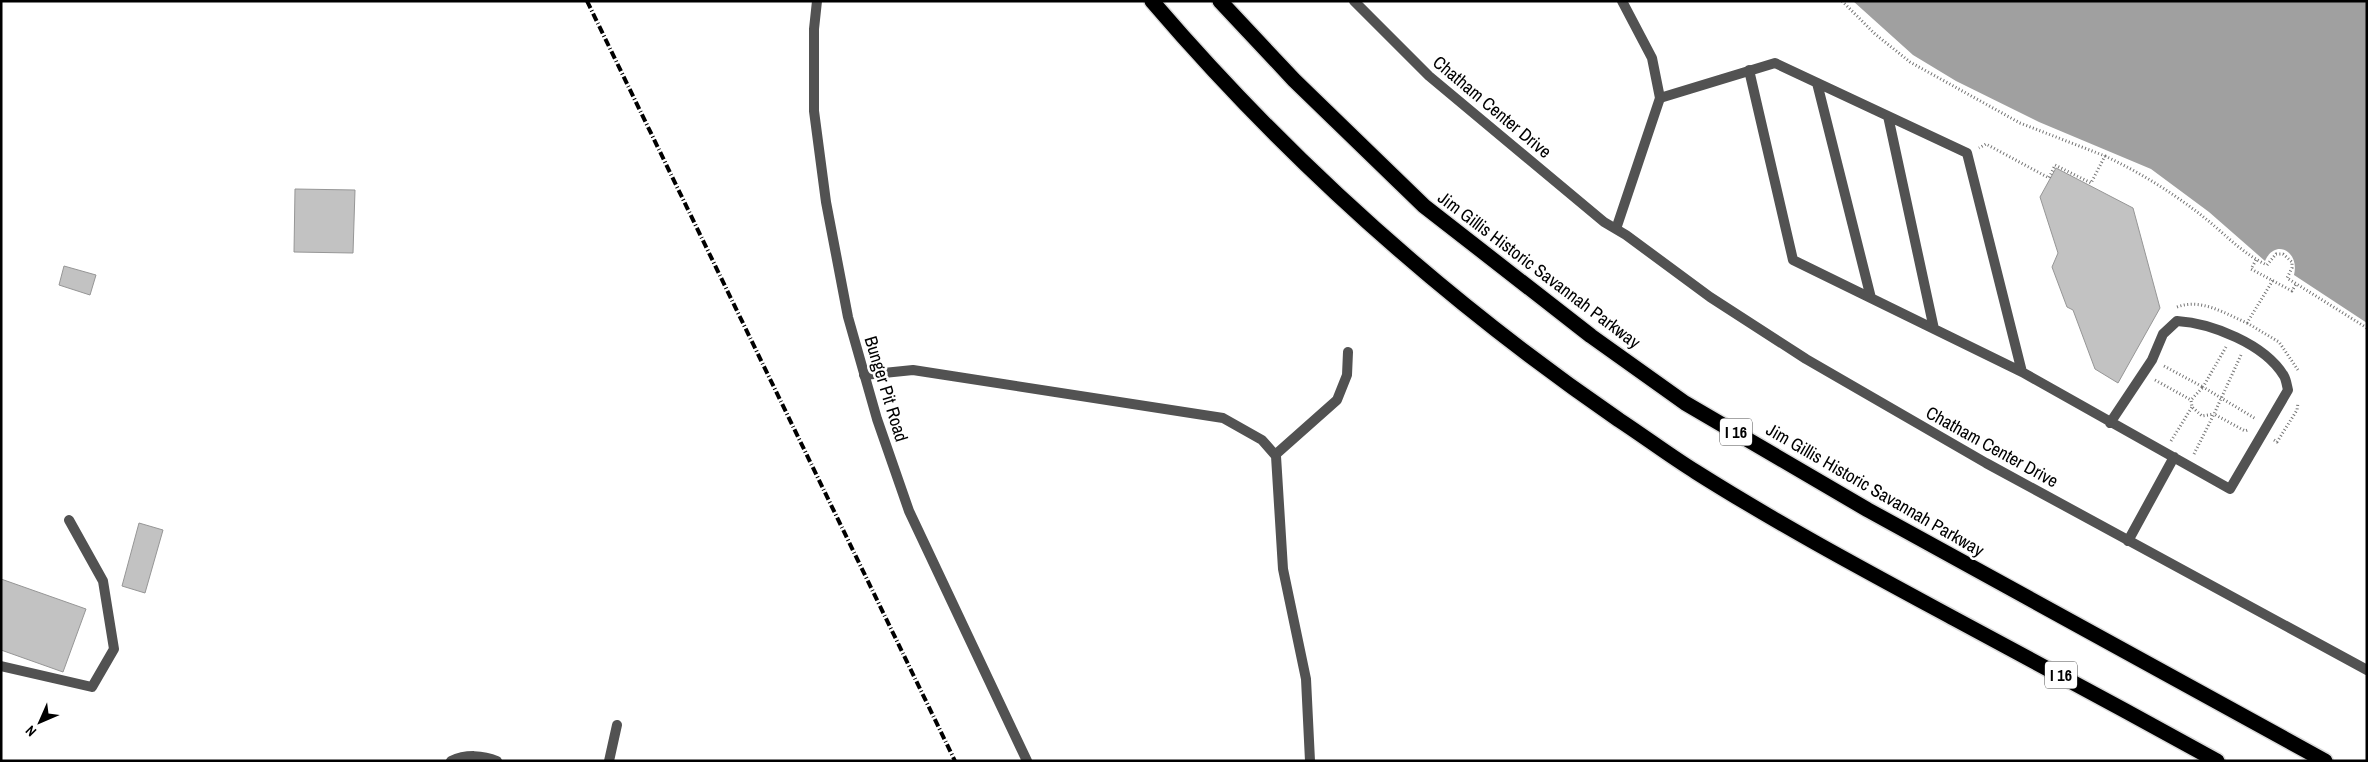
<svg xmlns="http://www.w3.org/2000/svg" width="2368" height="762" viewBox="0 0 2368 762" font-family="'Archivo Narrow',sans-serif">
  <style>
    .water { fill: #a0a0a0 }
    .building { fill: #c2c2c2; stroke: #969696 }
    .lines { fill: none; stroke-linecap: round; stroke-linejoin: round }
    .highway-casing { stroke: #dbdbdb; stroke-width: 18 }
    .path { stroke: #747474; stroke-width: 3; stroke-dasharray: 1 2.5; stroke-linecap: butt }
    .lane { stroke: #525252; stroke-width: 10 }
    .street { stroke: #525252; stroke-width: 10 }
    .highway { stroke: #000; stroke-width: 15 }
    .rail { stroke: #000; stroke-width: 4; stroke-dasharray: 8 2.5 1 2.5; stroke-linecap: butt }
    .labels { text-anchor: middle; stroke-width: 5; stroke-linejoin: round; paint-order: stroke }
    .shield { fill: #fff; stroke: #4c4c4c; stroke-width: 1 }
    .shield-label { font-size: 16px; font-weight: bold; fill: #000 }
    .street-label { font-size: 18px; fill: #000; stroke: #fff }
  </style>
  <rect width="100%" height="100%" fill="#fff"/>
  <path class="water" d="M 1853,1 L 2367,1 L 2367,323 L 2294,275 C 2300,251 2275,238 2265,261 L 2209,212 L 2151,169 L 2039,122 L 1956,81 L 1913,55 Z"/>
  <path class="building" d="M 2056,168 L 2133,208 L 2160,308 L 2118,383 L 2095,369 L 2073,310 L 2067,307 L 2052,267 L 2058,253 L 2040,197 Z
    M 295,189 L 355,190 L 353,253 L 294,252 Z
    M 64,266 L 96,275 L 90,295 L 59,285 Z
    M 139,523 L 163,530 L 145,593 L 122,586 Z
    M 1,579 L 86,609 L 63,672 L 1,650 Z"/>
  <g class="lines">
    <g class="highway-casing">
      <path id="highway" d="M 1152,1 C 1289,161 1446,301 1619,420 C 1645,437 1670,456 1696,472 C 1780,525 1868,572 1955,619 C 2043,666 2130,713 2217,761
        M 1220,1 L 1294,80 L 1424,206 L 1591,336 L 1685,403 L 1868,510 L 2325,761"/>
    </g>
    <path class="path" d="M 1842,1 L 1875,34 L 1910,62 L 2020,123 L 2105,156 L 2091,183 L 2055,165 L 2049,178 L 1986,144 L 1979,148
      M 2105,156 C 2141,173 2175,194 2206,219 C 2226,235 2243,254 2267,265 L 2276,254 L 2283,254 L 2292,262 L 2292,268 L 2287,278 L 2367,328
      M 2256,260 L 2251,269 L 2292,291 L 2296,284
      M 2177,307 C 2201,298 2224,313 2247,323 L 2273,280
      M 2247,323 L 2279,342 L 2298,370
      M 2226,347 L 2203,387 L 2256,419
      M 2241,355 L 2214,414 L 2245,431 L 2248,430
      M 2164,366 L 2203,387 L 2191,400 L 2192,407 L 2202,416 L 2214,414
      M 2155,380 L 2191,400
      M 2274,440 L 2277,442 L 2297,410 L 2298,403
      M 2171,441 L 2192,407
      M 2194,454 L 2214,414"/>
    <path class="lane" d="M 1817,83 L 1871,298
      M 1660,98 L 1775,63 L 1967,153 L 2022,372 L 1793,260 L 1749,70
      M 1888,116 L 1934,329
      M 2022,372 L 2230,489 L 2288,390 C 2287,386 2286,379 2284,376 C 2265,344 2211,323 2177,321 L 2163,334 L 2152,360 L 2110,423
      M 864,375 L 913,370 L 1223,418 L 1262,440 L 1276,456 L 1283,569 L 1306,679 L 1310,761
      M 1275,455 L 1337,400 L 1347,375 L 1348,352
      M 2128,541 L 2174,457
      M 1,666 L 92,687 L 114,649 L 103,581 L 69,520
      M 451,761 C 466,754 483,755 497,761
      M 609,761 L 617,725"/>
    <path class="street" d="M 817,1 L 814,29 L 814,111 L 826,202 L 848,317 L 877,419 L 909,511 L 1027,761
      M 1354,1 L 1429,76 L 1604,222 L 1626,235 L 1710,297 L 1806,359 L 1986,463 L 2367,670
      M 1616,229 L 1660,98 L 1652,58 L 1622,1"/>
    <use href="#highway" class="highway"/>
    <path class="rail" d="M 587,1 L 955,761"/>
  </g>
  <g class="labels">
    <g class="shield">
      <rect x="1720" y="418.5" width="32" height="27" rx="4"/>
      <rect x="2045" y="661.5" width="32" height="27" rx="4"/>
    </g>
    <g class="shield-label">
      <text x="1736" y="438">I 16</text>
      <text x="2061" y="681">I 16</text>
    </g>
    <g class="street-label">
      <text transform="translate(1492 107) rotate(40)" y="6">Chatham Center Drive</text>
      <text transform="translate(1539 270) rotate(37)" y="6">Jim Gillis Historic Savannah Parkway</text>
      <text transform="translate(886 389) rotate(73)" y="6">Bunger Pit Road</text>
      <text transform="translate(1992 447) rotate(29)" y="6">Chatham Center Drive</text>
      <text transform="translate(1875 490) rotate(30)" y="6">Jim Gillis Historic Savannah Parkway</text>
    </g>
  </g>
  <rect width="2368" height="762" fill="none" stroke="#000000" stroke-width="5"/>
  <g transform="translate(40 722) rotate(225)" stroke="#ffffff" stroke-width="4" paint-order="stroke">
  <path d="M0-4L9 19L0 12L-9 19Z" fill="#000000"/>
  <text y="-8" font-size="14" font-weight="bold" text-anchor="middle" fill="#000000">N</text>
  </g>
</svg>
